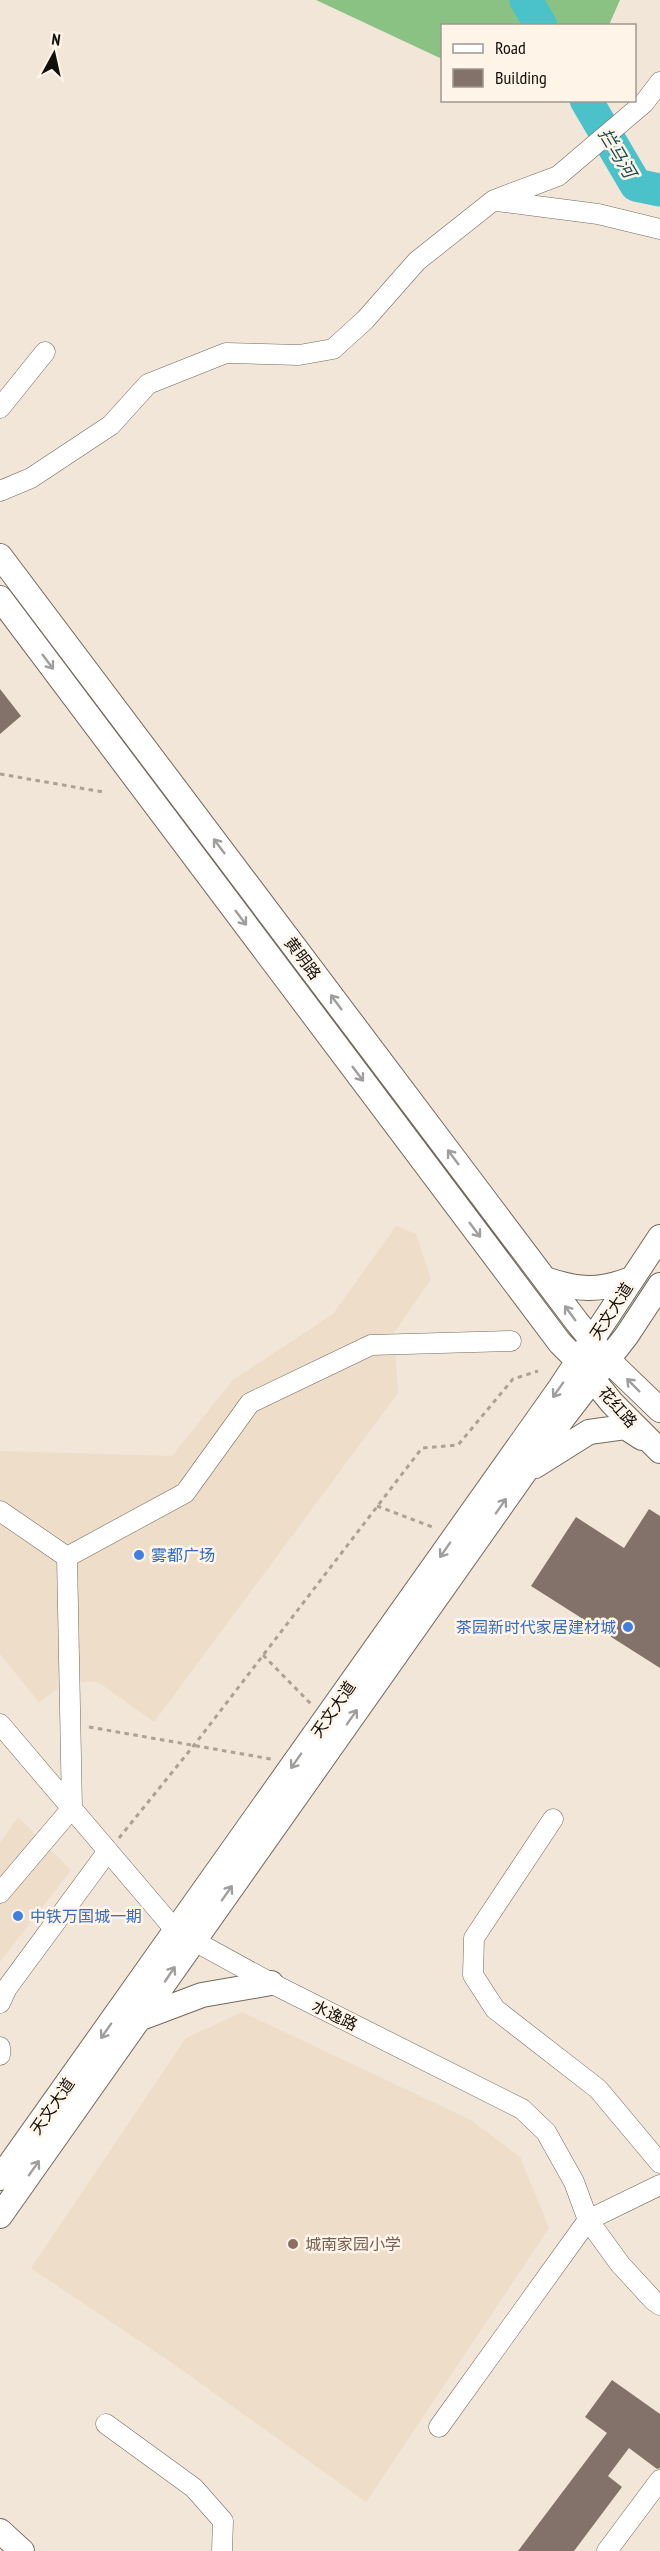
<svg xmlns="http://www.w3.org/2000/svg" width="660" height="2551" viewBox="0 0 660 2551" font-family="'PT Sans Narrow','Noto Sans SC',sans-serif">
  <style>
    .built { fill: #eeddc8 }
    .forest { fill: #8ac283 }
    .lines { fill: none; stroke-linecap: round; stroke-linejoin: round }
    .river { stroke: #4bc2ca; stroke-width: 33 }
    .building { fill: #82726a }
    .minor-casing { stroke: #74695d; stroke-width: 21 }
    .major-casing { stroke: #74695d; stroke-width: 26 }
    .path { stroke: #aba197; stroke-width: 3; stroke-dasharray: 4.5 4.5; stroke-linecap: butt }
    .minor { stroke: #fff; stroke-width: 20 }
    .major { stroke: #fff; stroke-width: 24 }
    .oneway { stroke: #a19f9d }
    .shop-dot { fill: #3f7fe0; stroke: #fef4e8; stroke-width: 2 }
    .education-dot { fill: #8d6e63; stroke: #fef4e8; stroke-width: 2 }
    .labels { text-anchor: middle; stroke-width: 5; stroke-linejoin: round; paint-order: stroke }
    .street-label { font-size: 16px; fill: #130f0b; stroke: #fef4e8 }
    .shop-label { font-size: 16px; fill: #366cbe; stroke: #fef4e8; text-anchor: start }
    .education-label { font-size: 16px; fill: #785e54; stroke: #fef4e8; text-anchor: start }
    .water-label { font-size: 18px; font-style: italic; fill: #1a4e51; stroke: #fef4e8 }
  </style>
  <rect width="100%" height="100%" fill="#f2e6d8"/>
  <path class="built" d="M 396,1226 L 416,1234 L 431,1279 L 394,1333 L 398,1393 L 154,1722 L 98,1682 L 67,1682 L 39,1702 L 0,1654 L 0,1451 L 172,1456 L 233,1380 L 333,1314 Z
    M 18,1817 L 71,1870 L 0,1962 L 0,1843 Z
    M 242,2012 L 471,2120 L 520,2157 L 549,2228 L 366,2502 L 172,2363 L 31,2268 L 186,2038 Z"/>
  <path class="forest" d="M 316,0 L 620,0 L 609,25 L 442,26 L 442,59 Z"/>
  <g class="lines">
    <path class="river" d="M 526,0 L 541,26
      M 586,100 L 636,185 L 660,190"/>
  </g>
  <path class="building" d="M 0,689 L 21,716 L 0,734 Z
    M 649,1509 L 660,1516 L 660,1668 L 531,1586 L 576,1517 L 624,1548 Z
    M 612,2380 L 660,2414 L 660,2468 L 657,2469 L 629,2448 L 608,2476 L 622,2487 L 574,2551 L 518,2551 L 607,2433 L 585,2417 Z"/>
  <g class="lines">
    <g class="minor-casing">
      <path id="minor" d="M 497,201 L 598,214 L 660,229
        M 0,408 L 45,352
        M 0,491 L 31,478 L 111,425 L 148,384 L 226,353 L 299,355 L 333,349 L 365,320 L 417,261 L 494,200 L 558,176 L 644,103 L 660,82
        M 0,1511 L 67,1557 L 185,1493 L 250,1403 L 371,1345 L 511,1341
        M 0,1724 L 176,1931 L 271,1983 L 522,2109 L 546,2132 L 574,2182 L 588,2220 L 620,2264 L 653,2300 L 660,2305
        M 553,1819 L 474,1938 L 473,1975 L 495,2009 L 598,2089 L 660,2163
        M 0,1893 L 72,1808 L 67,1557
        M 0,2003 L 7,1988 L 108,1851
        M 0,2047 L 0,2055
        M 106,2424 L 194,2488 L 223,2521 L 222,2551
        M 439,2427 L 588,2220 L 660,2185
        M 607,2551 L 660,2480"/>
    </g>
    <g class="major-casing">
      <path id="major" d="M 0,556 L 577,1322 L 607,1359 L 660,1410
        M 0,598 L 560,1343 L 578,1361 L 612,1403 L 660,1451
        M 545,1279 C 578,1290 598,1292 631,1279
        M 535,1466 L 589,1432 L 625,1427 L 642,1438
        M 141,2018 L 202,1995 L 271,1983
        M 0,2178 L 560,1388 L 660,1237
        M 0,2216 L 563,1418 L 627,1335 L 660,1285
        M 0,2531 L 22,2551"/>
    </g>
    <path class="path" d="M 0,774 L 103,792
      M 377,1506 L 435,1528
      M 263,1655 L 312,1705
      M 89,1727 L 271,1759
      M 119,1838 L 195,1744 L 422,1448 L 458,1445 L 513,1379 L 538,1371"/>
    <use href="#minor" class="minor"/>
    <use href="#major" class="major"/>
  </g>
  <defs><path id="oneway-shaft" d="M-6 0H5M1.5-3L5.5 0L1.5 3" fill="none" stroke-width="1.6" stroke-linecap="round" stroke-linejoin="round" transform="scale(1.5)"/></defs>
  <g class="oneway">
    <use href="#oneway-shaft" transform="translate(48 662) rotate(53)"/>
    <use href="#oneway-shaft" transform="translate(219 846) rotate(-127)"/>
    <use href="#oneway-shaft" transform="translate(241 918) rotate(53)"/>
    <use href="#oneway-shaft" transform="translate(336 1002) rotate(-127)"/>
    <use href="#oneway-shaft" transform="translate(358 1074) rotate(53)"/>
    <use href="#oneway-shaft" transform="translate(453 1157) rotate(-127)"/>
    <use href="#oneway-shaft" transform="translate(475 1230) rotate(53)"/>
    <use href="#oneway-shaft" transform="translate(570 1313) rotate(-126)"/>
    <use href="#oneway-shaft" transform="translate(633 1385) rotate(-135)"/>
    <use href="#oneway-shaft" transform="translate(558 1390) rotate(125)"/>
    <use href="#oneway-shaft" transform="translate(501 1506) rotate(-55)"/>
    <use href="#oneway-shaft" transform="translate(445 1550) rotate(125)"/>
    <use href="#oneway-shaft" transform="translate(352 1717) rotate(-55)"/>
    <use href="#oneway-shaft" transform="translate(296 1761) rotate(125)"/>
    <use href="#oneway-shaft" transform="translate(227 1893) rotate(-55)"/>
    <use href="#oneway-shaft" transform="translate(170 1974) rotate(-56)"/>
    <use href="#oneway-shaft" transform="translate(106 2031) rotate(125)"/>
    <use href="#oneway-shaft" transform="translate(34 2168) rotate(-55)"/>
  </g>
  <g class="shop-dot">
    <circle cx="139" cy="1555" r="6"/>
    <circle cx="628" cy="1627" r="6"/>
    <circle cx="18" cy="1916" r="6"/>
  </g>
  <circle class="education-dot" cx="293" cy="2244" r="6"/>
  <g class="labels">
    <g class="street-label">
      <text transform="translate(303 958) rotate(53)" y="6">黄明路</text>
      <text transform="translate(611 1311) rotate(-57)" y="6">天文大道</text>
      <text transform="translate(618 1407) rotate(48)" y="6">花红路</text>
      <text transform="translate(333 1709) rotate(-55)" y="6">天文大道</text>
      <text transform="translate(335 2015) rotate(26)" y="6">水逸路</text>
      <text transform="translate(52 2106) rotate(-55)" y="6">天文大道</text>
    </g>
    <g class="shop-label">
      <text x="151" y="1561">雾都广场</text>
      <text x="616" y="1633" text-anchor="end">茶园新时代家居建材城</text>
      <text x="30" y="1922">中铁万国城一期</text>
    </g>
    <g class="education-label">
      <text x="305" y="2250">城南家园小学</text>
    </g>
    <g class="water-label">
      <text transform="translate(617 153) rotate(59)" y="6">拦马河</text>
    </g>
  </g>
  <rect x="441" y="24" width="195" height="78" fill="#fef4e8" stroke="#a09890" stroke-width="1.5"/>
  <rect x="453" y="44" width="30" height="9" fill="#ffffff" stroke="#a09890" stroke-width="1.5"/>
  <text x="495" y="54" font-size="18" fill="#130f0b">Road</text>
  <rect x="453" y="69" width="30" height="18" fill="#82726a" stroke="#a09890" stroke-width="1.5"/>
  <text x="495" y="84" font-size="18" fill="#130f0b">Building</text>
  <g transform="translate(54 54) rotate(8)" stroke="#fef4e8" stroke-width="4.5" paint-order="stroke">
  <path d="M0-4.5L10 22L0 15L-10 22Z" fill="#130f0b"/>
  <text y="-9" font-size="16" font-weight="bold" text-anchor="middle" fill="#130f0b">N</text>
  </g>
</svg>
